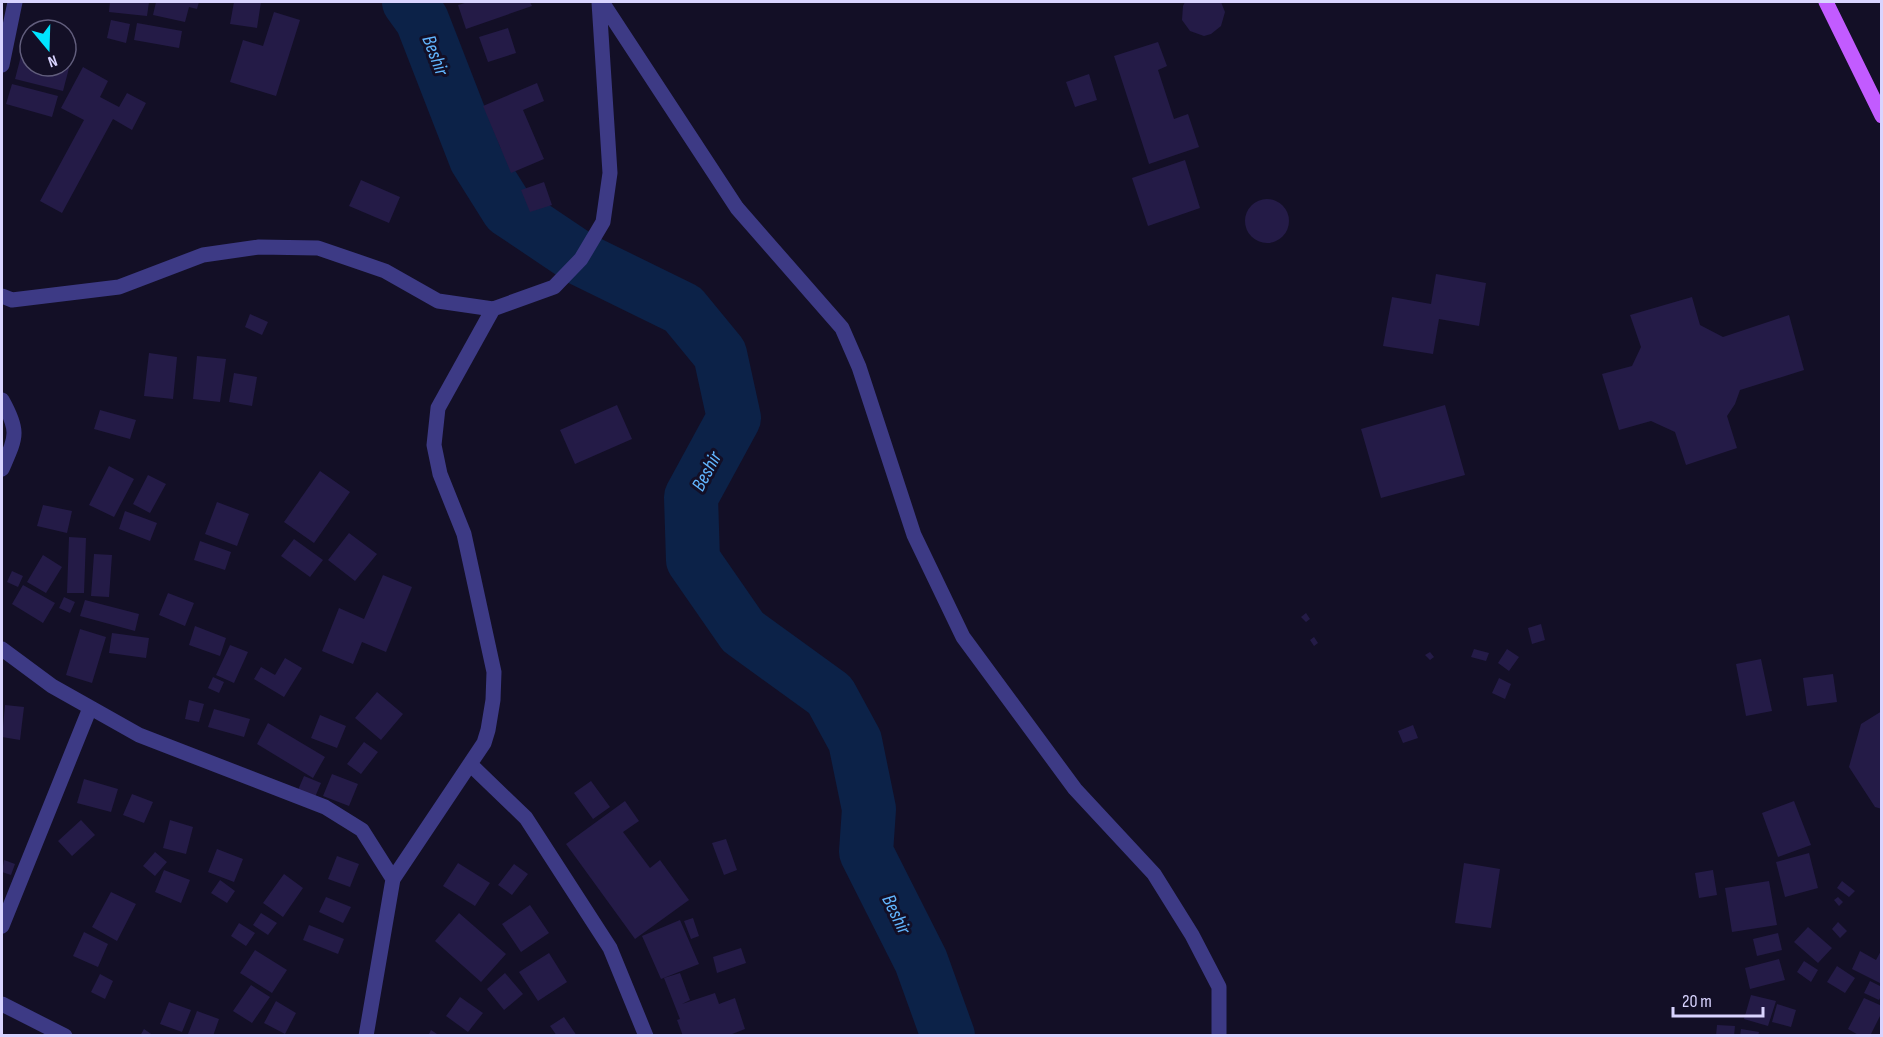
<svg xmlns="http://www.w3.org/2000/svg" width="1883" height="1037" viewBox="0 0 1883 1037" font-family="'Sofia Sans Condensed',sans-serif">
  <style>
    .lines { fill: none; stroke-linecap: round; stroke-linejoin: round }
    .river { stroke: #0c2248; stroke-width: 54 }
    .building { fill: #241b47 }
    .minor { stroke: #3d3a85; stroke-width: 15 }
    .major { stroke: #c25bff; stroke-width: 15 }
    .labels { text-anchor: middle; stroke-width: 6; stroke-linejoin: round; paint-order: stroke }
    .water-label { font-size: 20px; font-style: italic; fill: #62b6ff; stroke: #130f26 }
  </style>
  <rect width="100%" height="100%" fill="#130f26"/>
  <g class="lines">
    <path class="river" d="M 409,2 L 422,20 L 476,159 L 508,210 L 581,259 L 683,309 L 720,354 L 734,418 L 691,497 L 693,560 L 743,632 L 830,695 L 855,741 L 869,809 L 866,852 L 921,961 L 948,1036"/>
  </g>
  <path class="building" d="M 110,2 L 149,2 L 147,16 L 109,12 Z
    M 156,2 L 199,2 L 197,9 L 189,7 L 185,22 L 153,15 Z
    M 234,2 L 261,2 L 257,28 L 230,24 Z
    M 468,2 L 530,2 L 532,6 L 466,29 L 458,5 Z
    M 1185,2 L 1221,2 L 1225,12 L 1221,26 L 1211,34 L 1204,36 L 1190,31 L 1182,20 L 1183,6 Z
    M 274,12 L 300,20 L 276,96 L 230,82 L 243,40 L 263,46 Z
    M 111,20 L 130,24 L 126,43 L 107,38 Z
    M 137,23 L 182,31 L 179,48 L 134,40 Z
    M 508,28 L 516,53 L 488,62 L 479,37 Z
    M 1158,42 L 1167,66 L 1158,70 L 1174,119 L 1188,114 L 1199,147 L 1149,164 L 1114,56 Z
    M 21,56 L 30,58 L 30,66 L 61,66 L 69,68 L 63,91 L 15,79 Z
    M 83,67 L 108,81 L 100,97 L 119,107 L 127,93 L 146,103 L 132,130 L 113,119 L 62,213 L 40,201 L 84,120 L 61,108 Z
    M 1089,74 L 1097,100 L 1075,107 L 1066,82 Z
    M 537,83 L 544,101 L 523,110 L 544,159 L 511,173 L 483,106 Z
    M 12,84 L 58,96 L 52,117 L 6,104 Z
    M 1185,160 L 1200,208 L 1148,226 L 1132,178 Z
    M 361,180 L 400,197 L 389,223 L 349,206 Z
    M 544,182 L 552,205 L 530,212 L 521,190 Z
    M1245 221a22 22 0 1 1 44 0a22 22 0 1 1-44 0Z
    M 1436,274 L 1486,283 L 1479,326 L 1439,319 L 1433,354 L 1383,346 L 1392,297 L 1431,304 Z
    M 1692,297 L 1700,325 L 1723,337 L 1789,315 L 1804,370 L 1740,390 L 1735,404 L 1727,416 L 1737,448 L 1686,465 L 1675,432 L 1651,421 L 1619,430 L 1602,374 L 1632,366 L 1641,347 L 1630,315 Z
    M 250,314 L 268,322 L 262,335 L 245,327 Z
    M 149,353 L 177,357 L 173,399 L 144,396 Z
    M 197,356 L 226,359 L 220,402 L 193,399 Z
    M 234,373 L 257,377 L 252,406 L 229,402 Z
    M 617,405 L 632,439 L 575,464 L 560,430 Z
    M 1445,405 L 1465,475 L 1381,498 L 1361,429 Z
    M 100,410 L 136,420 L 130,439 L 94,429 Z
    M 109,466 L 134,479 L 114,517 L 89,505 Z
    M 320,471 L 350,492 L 314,543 L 284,522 Z
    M 148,475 L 166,484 L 150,513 L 133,504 Z
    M 217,502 L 249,514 L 237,546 L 205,534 Z
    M 43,505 L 72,511 L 67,533 L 37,526 Z
    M 125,511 L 157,523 L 150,541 L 119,529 Z
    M 349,533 L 377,554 L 355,581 L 328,560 Z
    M 69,537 L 86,538 L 84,593 L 67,593 Z
    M 294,539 L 323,560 L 310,577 L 281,556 Z
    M 200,541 L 231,552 L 225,570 L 194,560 Z
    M 94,554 L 112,555 L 109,597 L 91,596 Z
    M 43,555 L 62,567 L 46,593 L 27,582 Z
    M 12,571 L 23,576 L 18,587 L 7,582 Z
    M 383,575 L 412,587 L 386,652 L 362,642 L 353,664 L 322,651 L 339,608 L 364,619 Z
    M 23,585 L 55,603 L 43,623 L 12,604 Z
    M 168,593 L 194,603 L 185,626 L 159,615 Z
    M 64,597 L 75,602 L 70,613 L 59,608 Z
    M 85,600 L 139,614 L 135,631 L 80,616 Z
    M 1306,613 L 1310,619 L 1306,622 L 1301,617 Z
    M 1541,624 L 1545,640 L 1532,644 L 1528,628 Z
    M 195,626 L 226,638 L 220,656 L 189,645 Z
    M 80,629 L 106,637 L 92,683 L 66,675 Z
    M 112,633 L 149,638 L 146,658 L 109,653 Z
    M 1314,637 L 1318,643 L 1314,646 L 1310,640 Z
    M 230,645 L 248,652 L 234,683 L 216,675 Z
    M 1474,649 L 1489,653 L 1486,661 L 1471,657 Z
    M 1507,649 L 1519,657 L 1509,671 L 1498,663 Z
    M 1430,652 L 1434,657 L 1430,660 L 1425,655 Z
    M 285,658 L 302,668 L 284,697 L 254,679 L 261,667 L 275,675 Z
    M 1761,659 L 1772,711 L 1746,716 L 1736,664 Z
    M 1833,674 L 1837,702 L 1807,706 L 1803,678 Z
    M 213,677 L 224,682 L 219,693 L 208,688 Z
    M 1499,678 L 1511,684 L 1505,699 L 1492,693 Z
    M 377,692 L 403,714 L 381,740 L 355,718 Z
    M 189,700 L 204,704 L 199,722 L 185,719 Z
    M 5,705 L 24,707 L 20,740 L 2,737 Z
    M 214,709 L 250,719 L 244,737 L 208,727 Z
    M 1882,711 L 1882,809 L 1875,807 L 1849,767 L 1861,724 Z
    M 320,715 L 346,726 L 337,748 L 311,738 Z
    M 268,723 L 325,757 L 313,778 L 257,744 Z
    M 1413,725 L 1418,738 L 1403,743 L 1398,731 Z
    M 364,742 L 378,752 L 361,774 L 347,764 Z
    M 332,774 L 358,784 L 349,806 L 323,796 Z
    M 304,776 L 321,783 L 315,797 L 298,790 Z
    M 84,779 L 118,789 L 111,812 L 77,803 Z
    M 591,781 L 610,807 L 593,819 L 574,793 Z
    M 132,794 L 153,802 L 144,823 L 123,815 Z
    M 625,801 L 639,821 L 623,832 L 650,868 L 660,860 L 689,900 L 635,939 L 566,844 Z
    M 1794,801 L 1811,845 L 1778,857 L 1762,813 Z
    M 81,820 L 95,835 L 72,856 L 58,841 Z
    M 170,820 L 193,827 L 186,854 L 163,848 Z
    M 726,839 L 737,870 L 724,875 L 712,843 Z
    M 217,849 L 243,859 L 234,882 L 208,872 Z
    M 155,852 L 167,862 L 155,876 L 143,866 Z
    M 1809,853 L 1818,888 L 1785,897 L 1776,862 Z
    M 337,856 L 359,864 L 350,887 L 328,879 Z
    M 4,860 L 15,864 L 11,875 L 2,872 Z
    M 458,863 L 490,883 L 475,906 L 443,886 Z
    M 1464,863 L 1500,869 L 1491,928 L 1455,923 Z
    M 514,864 L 528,874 L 512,895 L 498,885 Z
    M 164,870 L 190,880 L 181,903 L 155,892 Z
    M 1713,870 L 1717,895 L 1699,898 L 1695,873 Z
    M 284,874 L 303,888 L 283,917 L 263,903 Z
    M 220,880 L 235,891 L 227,903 L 211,893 Z
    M 1769,881 L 1777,925 L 1732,932 L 1725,888 Z
    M 1842,881 L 1855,891 L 1849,897 L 1837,888 Z
    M 111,892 L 136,904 L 117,941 L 92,927 Z
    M 326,897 L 351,907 L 343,923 L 319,912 Z
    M 1838,897 L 1843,902 L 1839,906 L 1834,900 Z
    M 530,905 L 549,933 L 521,952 L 502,924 Z
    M 261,913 L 277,923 L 268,935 L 253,925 Z
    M 459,913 L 506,954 L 481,982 L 435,941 Z
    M 693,918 L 699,936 L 691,939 L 684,921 Z
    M 680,920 L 699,964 L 661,979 L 642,936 Z
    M 1838,922 L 1847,931 L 1840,938 L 1832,929 Z
    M 239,923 L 255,933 L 246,946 L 231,936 Z
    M 309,925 L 344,939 L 338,954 L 303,940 Z
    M 1808,927 L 1832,948 L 1818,963 L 1794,942 Z
    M 84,932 L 108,944 L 98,967 L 73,956 Z
    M 1778,933 L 1782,950 L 1757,956 L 1753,939 Z
    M 741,948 L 746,963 L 717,973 L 713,957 Z
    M 1882,949 L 1882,984 L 1852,969 L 1860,951 L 1876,960 Z
    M 255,950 L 287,970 L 272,993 L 240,973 Z
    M 549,953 L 567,982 L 538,1001 L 519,972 Z
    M 1779,959 L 1785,980 L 1750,989 L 1745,968 Z
    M 1804,961 L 1818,970 L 1811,982 L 1797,972 Z
    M 1837,966 L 1855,978 L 1845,993 L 1827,982 Z
    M 505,973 L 523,994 L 504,1010 L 487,989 Z
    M 680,973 L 690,1000 L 682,1004 L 715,993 L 719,1004 L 735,998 L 745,1029 L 727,1036 L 683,1036 L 677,1020 L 680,1019 L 664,978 Z
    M 100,974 L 113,981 L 105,999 L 91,992 Z
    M 1870,981 L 1882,987 L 1882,994 L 1879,1000 L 1864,993 Z
    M 251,985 L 270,997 L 252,1023 L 233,1011 Z
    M 1751,995 L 1776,1001 L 1768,1026 L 1744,1019 Z
    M 460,997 L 483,1013 L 468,1032 L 446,1016 Z
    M 1864,998 L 1882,1006 L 1882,1012 L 1870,1036 L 1860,1036 L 1848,1029 Z
    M 276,1001 L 296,1013 L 285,1034 L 264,1023 Z
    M 169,1002 L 191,1010 L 182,1032 L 160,1024 Z
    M 1777,1004 L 1796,1010 L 1791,1027 L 1772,1022 Z
    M 197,1011 L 219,1019 L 213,1036 L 188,1034 Z
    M 564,1017 L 577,1036 L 557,1036 L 550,1026 Z
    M 1717,1025 L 1735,1026 L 1734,1036 L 1716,1036 Z
    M 144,1029 L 154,1036 L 140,1036 Z
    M 1741,1029 L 1759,1032 L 1758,1036 L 1740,1036 Z
    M 431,1030 L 440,1036 L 428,1036 Z"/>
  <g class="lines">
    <path class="minor" d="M 602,2 L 737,208 L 842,328 L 859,367 L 914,535 L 963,637 L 1075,789 L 1154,874 L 1192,935 L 1219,987 L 1219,1036
      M 2,65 L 15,2
      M 2,296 L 12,300 L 119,287 L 203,255 L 259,247 L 318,248 L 385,271 L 438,301 L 493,309 L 554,287 L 581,259 L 603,222 L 610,173 L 599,2
      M 2,400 C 20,432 16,437 2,469
      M 2,649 L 52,686 L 139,735 L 325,807 L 362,830 L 393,879 L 366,1036
      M 470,764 L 526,818 L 610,948 L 646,1036
      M 393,879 L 484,743 L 488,730 L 493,700 L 494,672 L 464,534 L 440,474 L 434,445 L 438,408 L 493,309
      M 2,926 L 90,708
      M 2,1004 L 65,1036"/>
    <path class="major" d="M 1826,2 L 1882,116"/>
  </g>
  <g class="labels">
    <g class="water-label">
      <text transform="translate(436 55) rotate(69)" y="7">Beshir</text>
      <text transform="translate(706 471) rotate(-62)" y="7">Beshir</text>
      <text transform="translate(897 914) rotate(64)" y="7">Beshir</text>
    </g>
  </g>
  <rect width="1883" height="1037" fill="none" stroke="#d9d4ff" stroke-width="6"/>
  <g transform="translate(48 48) rotate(161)"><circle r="28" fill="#130f26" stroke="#625e7d" stroke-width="1.5"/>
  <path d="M0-4.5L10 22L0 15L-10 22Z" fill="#00e5ff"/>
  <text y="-9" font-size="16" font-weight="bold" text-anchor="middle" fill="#d9d4ff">N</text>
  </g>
  <path d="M1673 1007v9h90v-9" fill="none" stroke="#d9d4ff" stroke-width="3"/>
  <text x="1682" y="1007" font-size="18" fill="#d9d4ff" stroke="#130f26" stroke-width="4.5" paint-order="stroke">20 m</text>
</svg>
